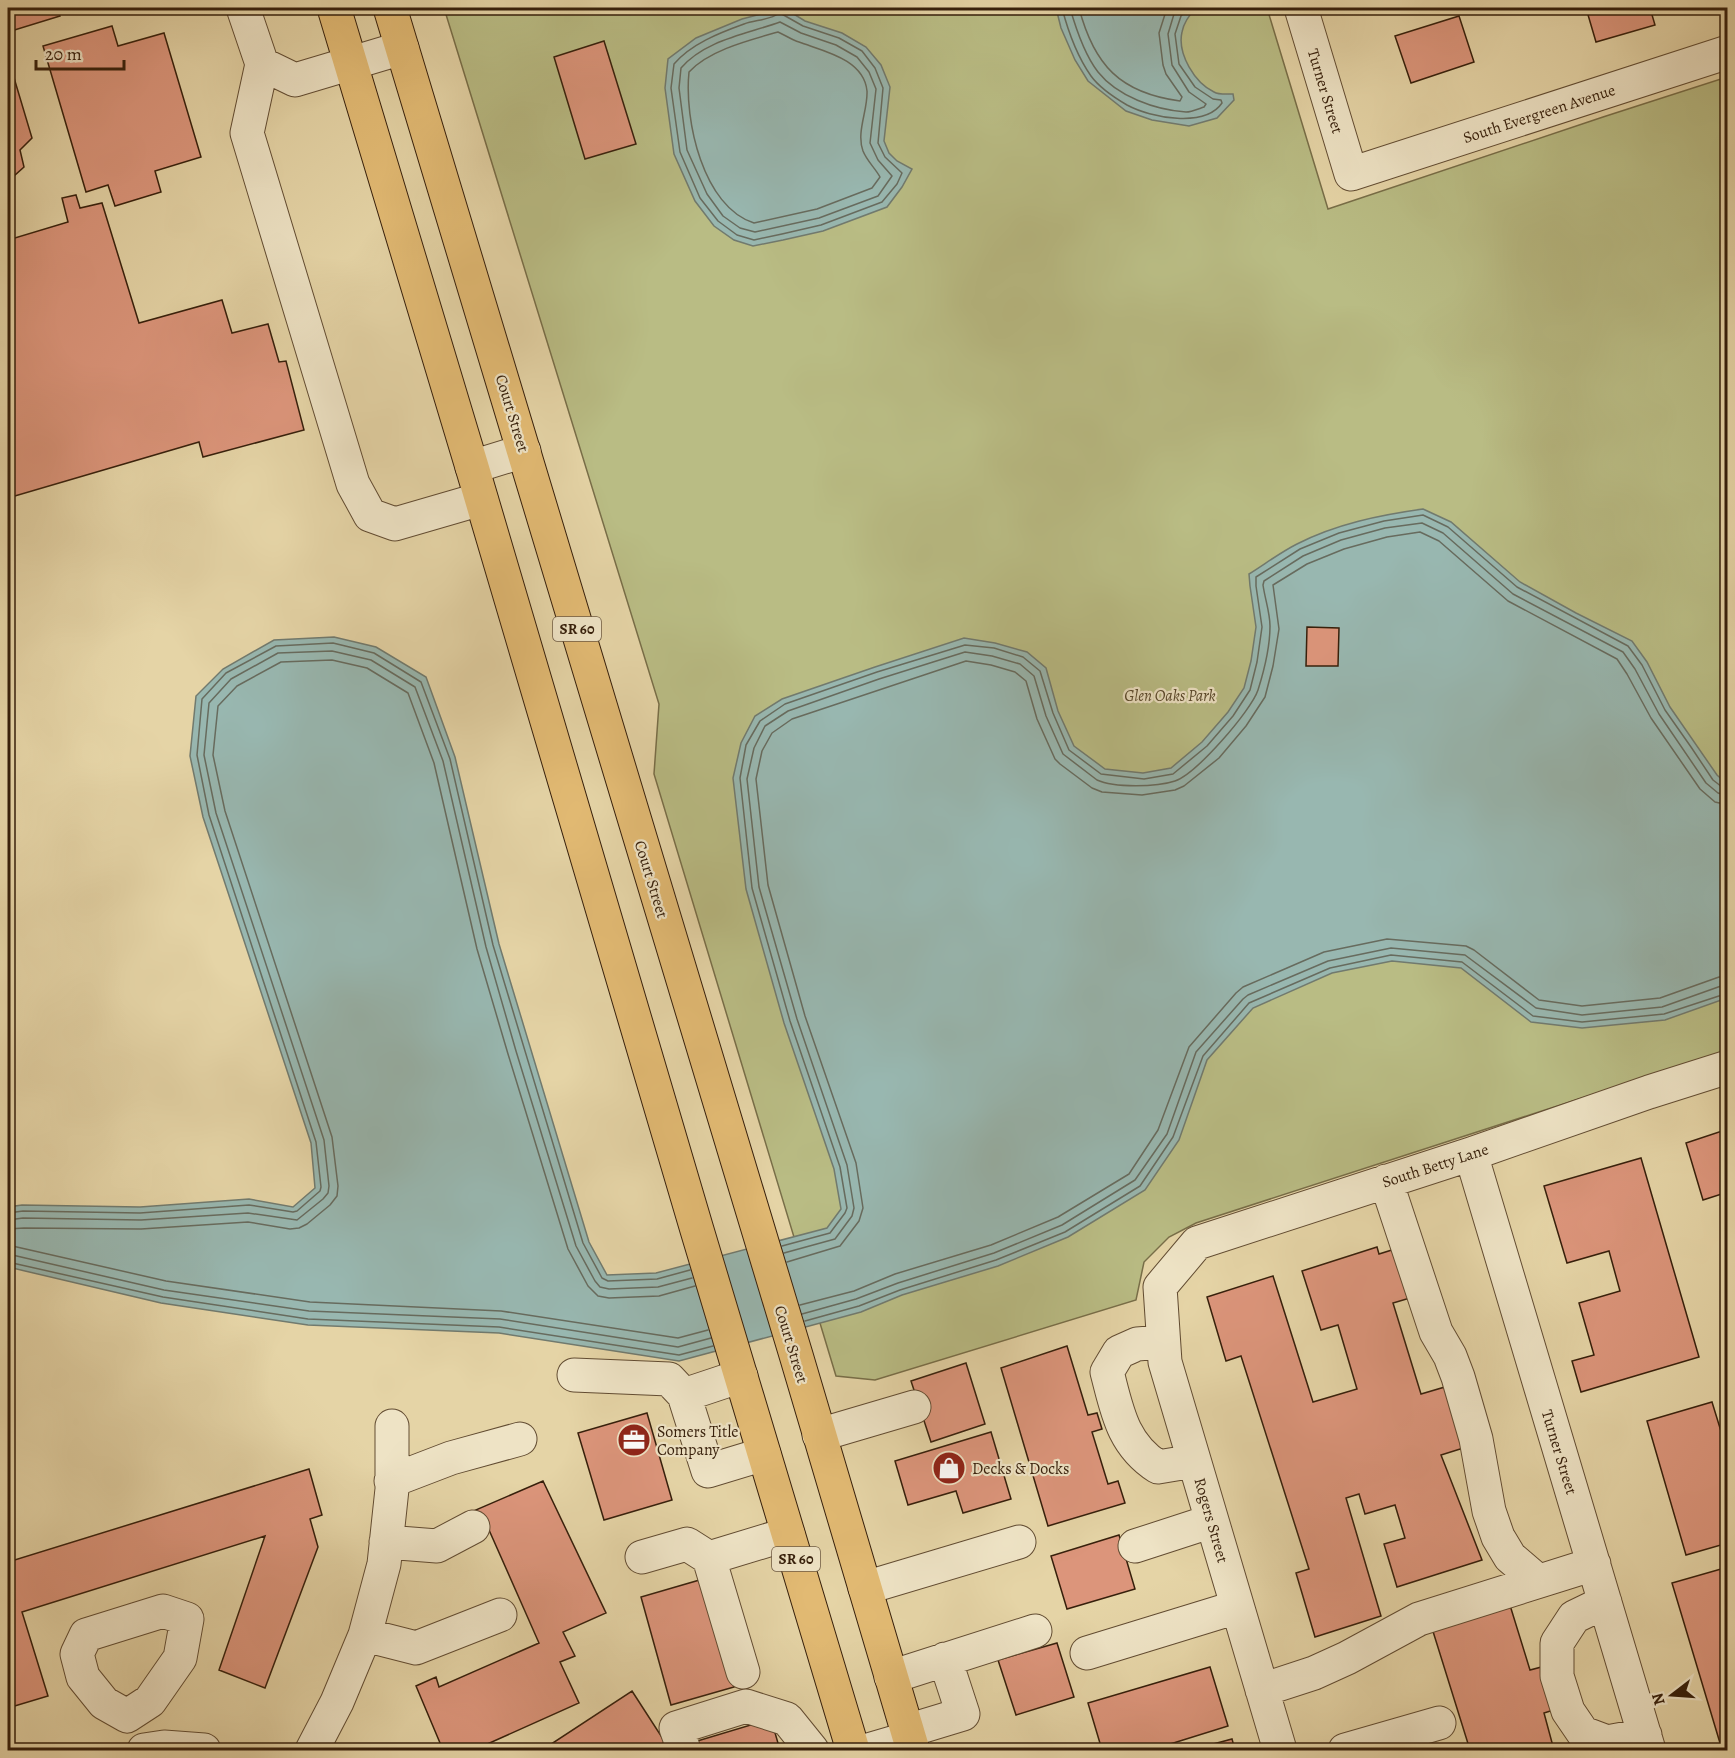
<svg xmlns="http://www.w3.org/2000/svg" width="1735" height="1758" viewBox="0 0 1735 1758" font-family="Alegreya,serif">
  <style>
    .green { fill: #b9bc84; stroke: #786e48; stroke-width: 1.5 }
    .water { fill: #98b7b0; stroke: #717a6e; stroke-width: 1.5 }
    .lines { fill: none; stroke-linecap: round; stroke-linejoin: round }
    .shore { stroke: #676b5e; stroke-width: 1.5 }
    .building { fill: #dc957b; stroke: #361f0b; stroke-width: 1.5 }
    .minor-casing { stroke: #624c32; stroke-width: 35 }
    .major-casing { stroke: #361f0b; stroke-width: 35 }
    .minor { stroke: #eee3c5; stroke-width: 33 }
    .major { stroke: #e2ba73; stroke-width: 33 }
    .labels { text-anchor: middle; stroke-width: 4.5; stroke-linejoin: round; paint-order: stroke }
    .shield { fill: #eee3c5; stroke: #6d5a43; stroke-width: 1.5 }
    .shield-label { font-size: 15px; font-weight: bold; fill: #361f0b }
    .street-label { font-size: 16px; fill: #361f0b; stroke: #eee3c5 }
    .park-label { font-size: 16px; font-style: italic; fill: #574629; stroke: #eee3c5 }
    .poi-label { font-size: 16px; fill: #361f0b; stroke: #eee3c5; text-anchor: start }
  </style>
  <rect width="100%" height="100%" fill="#e5d4a6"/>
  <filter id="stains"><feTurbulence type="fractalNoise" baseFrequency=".00333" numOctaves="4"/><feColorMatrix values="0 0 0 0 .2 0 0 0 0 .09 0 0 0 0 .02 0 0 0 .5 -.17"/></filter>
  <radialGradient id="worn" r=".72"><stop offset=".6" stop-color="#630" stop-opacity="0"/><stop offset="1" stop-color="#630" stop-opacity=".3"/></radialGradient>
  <path class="green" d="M 444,8 L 1267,8 L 1328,209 L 1603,117 L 1727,77 L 1727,1051 L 1196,1223 L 1169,1237 L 1144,1262 L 1136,1300 L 875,1380 L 836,1376 L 654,774 L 659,704 Z"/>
  <path class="water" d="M 784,8 L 805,21 L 842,33 L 866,47 L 881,65 L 890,87 L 884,141 L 889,153 L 897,161 L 912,169 L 902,187 L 887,207 L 823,231 L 783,240 L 753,246 L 734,240 L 714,226 L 695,201 L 674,154 L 665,88 L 668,59 L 696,38 L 742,19 Z
    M 1056,8 L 1196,8 C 1189,15 1184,22 1182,32 C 1177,54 1195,83 1214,92 C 1219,95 1227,94 1233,94 L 1234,100 L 1217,118 L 1189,126 L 1152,120 L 1126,111 L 1088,81 L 1075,60 L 1061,28 Z
    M 1423,509 L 1451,522 L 1520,582 L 1576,613 L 1632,641 L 1647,662 L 1670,707 L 1717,775 L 1727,784 L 1727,998 L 1665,1020 L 1582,1028 L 1531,1022 L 1461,968 L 1392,961 L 1332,973 L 1253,1008 L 1207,1060 L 1179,1140 L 1145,1190 L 1068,1237 L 998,1266 L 902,1295 L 861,1312 L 679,1361 L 499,1333 L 308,1325 L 161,1303 L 8,1267 L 8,1207 L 22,1205 L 140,1207 L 249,1199 L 293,1207 L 315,1188 L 311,1143 L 203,817 L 190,756 L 196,696 L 223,669 L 274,640 L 334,637 L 376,647 L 426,677 L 455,757 L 499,944 L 589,1242 L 607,1275 L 656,1273 L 827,1228 L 841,1209 L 834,1169 L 784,1023 L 746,889 L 733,778 L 741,743 L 755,716 L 782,699 L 875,667 L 964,638 L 995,643 L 1027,652 L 1046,668 L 1058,711 L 1074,746 L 1105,769 L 1143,773 L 1171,768 L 1202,742 L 1228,712 L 1244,688 L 1251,661 L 1256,627 L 1250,586 L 1249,574 C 1265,564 1281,552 1297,544 C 1336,524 1380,515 1423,509 Z"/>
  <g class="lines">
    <path class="shore" d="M 1062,8 C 1068,31 1077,56 1091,76 C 1099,87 1115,98 1127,105 C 1151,118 1205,128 1222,103 L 1221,100 L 1213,99 L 1195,87 L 1179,64 L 1175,34 L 1181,16 L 1188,8
      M 1070,8 C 1076,29 1084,54 1098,72 C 1117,96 1155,110 1186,112 C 1191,112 1198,109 1204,107 L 1206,104 L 1189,92 L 1172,65 L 1168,34 L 1174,14 L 1178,8
      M 1079,8 C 1094,65 1120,93 1180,101 L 1182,97 L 1166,74 L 1163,65 L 1159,33 L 1167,8
      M 780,13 L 803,26 L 839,38 L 862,51 L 875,68 L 883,88 L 878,143 L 885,157 L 902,173 L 897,184 L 882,202 L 821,225 L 782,234 L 754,240 L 737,235 L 718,221 L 700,198 L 680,152 L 671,88 L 674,64 C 691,44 719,33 744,24 C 755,20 770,20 780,13 Z
      M 780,22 L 801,33 L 836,45 L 857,57 L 869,72 L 876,89 L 870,143 L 878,160 L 892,176 L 878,196 L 819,218 L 755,232 L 740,228 L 723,216 L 707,194 L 687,150 L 679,88 L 681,68 C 705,40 747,34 780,22 Z
      M 778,32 C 785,35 792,40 799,42 C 823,51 864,59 867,91 C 868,110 856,132 863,151 C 867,161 875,168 880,177 L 872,188 L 817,209 L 754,223 C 703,207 684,120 689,72 C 709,50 750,40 778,32 Z
      M 8,1213 L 23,1211 L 140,1213 L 249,1205 L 293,1212 L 297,1211 L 320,1191 L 321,1187 L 316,1142 L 209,815 L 197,755 L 202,699 L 226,673 L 276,646 L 333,643 L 374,653 L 421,682 L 450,759 L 493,945 L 583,1243 L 602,1278 L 608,1281 L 657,1279 L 690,1270
      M 8,1220 L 23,1218 L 141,1220 L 248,1213 L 297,1220 L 323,1199 L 328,1193 L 329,1186 L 324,1140 L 216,813 L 204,755 L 209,703 L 231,679 L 278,653 L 332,651 L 371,660 L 415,687 L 443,761 L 486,947 L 516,1051 L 576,1246 L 595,1281 L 600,1287 L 609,1289 L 658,1287 L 692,1278
      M 8,1229 L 24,1228 L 141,1229 L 248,1222 L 290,1229 L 299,1228 L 307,1224 L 330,1205 L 337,1196 L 338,1186 L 332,1137 L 225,811 L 213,755 L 218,706 L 237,686 L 281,662 L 332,660 L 367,668 L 408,693 L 434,763 L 477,949 L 508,1054 L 568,1249 L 588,1286 L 598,1296 L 609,1298 L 659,1296 L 695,1286
      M 8,1245 L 166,1281 L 310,1302 L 501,1311 L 678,1338 L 708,1330
      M 782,1246 L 830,1233 L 845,1213 L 847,1208 L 840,1167 L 790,1021 L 752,888 L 740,778 L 746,745 L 760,721 L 785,704 L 877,672 L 965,645 L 994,648 L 1023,657 L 1040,671 L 1053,713 L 1069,750 L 1101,774 L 1144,779 L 1173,774 L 1207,746 L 1233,716 L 1250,690 L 1257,662 L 1262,627 L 1256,586 L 1256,577 L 1300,549 L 1339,533 L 1384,521 L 1423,515 L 1448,527 L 1517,587 L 1628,646 L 1642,665 L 1665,710 L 1691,747 L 1713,780 L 1722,787 L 1728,788
      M 784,1253 L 835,1239 L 852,1216 L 854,1208 L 847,1165 L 797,1019 L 759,887 L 747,779 L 754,748 L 765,726 L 788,711 L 879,679 L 965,652 L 992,656 L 1020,664 L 1034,676 L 1046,716 L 1063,754 L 1097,780 C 1114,788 1157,787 1175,781 C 1196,774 1251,711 1258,690 C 1264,671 1270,646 1270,626 C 1270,613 1265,599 1263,585 L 1264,581 L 1303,556 L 1341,540 L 1385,528 L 1422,523 L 1443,533 L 1513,594 L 1623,652 L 1635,669 L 1659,714 L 1706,783 L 1718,793 L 1728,796
      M 8,1254 L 164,1290 L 309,1311 L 500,1319 L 678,1347 L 711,1338
      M 8,1262 L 163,1297 L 308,1319 L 499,1327 L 679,1355 L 713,1346
      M 787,1262 L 840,1246 L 859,1221 L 863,1208 L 856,1163 L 805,1016 L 768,885 L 756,779 L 762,751 L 772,733 L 792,719 L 966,661 L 991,665 L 1015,672 L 1026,681 L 1037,719 L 1055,759 L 1060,764 L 1092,788 L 1102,792 L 1142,795 L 1175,790 L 1184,786 L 1219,758 L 1246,726 L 1265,697 L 1273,666 L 1279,629 L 1273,585 L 1307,564 L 1344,549 L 1387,537 L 1420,532 L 1439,541 L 1508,601 L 1617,659 L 1627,674 L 1651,718 L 1700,789 L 1715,802 L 1728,805
      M 800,1305 L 854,1291 L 895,1274 L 991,1245 L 1058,1217 L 1129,1174 L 1158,1130 L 1189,1047 L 1236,993 L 1243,987 L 1324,952 L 1387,939 L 1466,946 L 1474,950 L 1539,1000 L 1582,1006 L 1660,998 L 1719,977 L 1728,976
      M 802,1314 L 856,1299 L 898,1283 L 994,1253 L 1062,1225 L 1135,1180 L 1167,1134 L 1196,1052 L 1243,999 L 1248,995 L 1328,961 L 1391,948 L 1465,955 L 1536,1008 L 1582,1015 L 1662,1007 L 1721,986 L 1728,985
      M 805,1321 L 859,1306 L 900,1290 L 996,1260 L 1065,1232 L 1140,1186 L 1173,1137 L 1203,1056 L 1249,1003 L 1330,968 L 1391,955 L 1462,962 L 1533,1016 L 1582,1022 L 1664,1014 L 1728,993"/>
  </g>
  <path class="building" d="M 8,8 L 57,8 L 60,16 L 8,32 Z
    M 1586,8 L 1650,8 L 1655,25 L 1596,42 Z
    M 1459,16 L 1474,62 L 1411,83 L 1395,36 Z
    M 112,26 L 118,46 L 164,33 L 201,157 L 155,171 L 161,192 L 115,206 L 108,185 L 86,192 L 43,46 Z
    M 604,41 L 636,144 L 585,159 L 554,57 Z
    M 9,61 L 32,138 L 20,150 L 24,167 L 15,175 L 8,177 L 8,62 Z
    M 76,195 L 80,208 L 102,203 L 139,323 L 222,300 L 232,333 L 268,324 L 279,362 L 286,361 L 304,430 L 203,457 L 199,442 L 8,498 L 8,240 L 68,222 L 62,198 Z
    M 1307,627 L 1339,628 L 1338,666 L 1306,666 Z
    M 1728,1129 L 1728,1192 L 1703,1200 L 1686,1143 Z
    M 1641,1158 L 1699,1357 L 1581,1392 L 1572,1361 L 1594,1355 L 1579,1303 L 1620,1291 L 1609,1251 L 1567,1263 L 1544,1186 Z
    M 1377,1247 L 1379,1254 L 1395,1249 L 1410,1298 L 1393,1303 L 1421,1394 L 1455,1384 L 1473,1445 L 1441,1455 L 1482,1560 L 1397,1587 L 1384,1544 L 1405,1538 L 1395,1505 L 1365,1514 L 1359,1494 L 1346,1498 L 1381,1616 L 1315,1637 L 1296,1573 L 1309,1569 L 1241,1356 L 1226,1361 L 1207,1297 L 1273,1276 L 1313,1402 L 1357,1389 L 1338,1325 L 1321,1330 L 1302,1271 Z
    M 1067,1346 L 1088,1415 L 1097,1413 L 1102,1429 L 1092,1432 L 1108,1484 L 1118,1481 L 1125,1503 L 1048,1526 L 1001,1368 Z
    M 966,1363 L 985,1424 L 931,1442 L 911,1381 Z
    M 1712,1402 L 1728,1454 L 1728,1543 L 1686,1555 L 1647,1421 Z
    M 647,1413 L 672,1500 L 604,1520 L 578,1433 Z
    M 991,1432 L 1011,1499 L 963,1513 L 956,1491 L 908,1505 L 895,1461 Z
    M 309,1469 L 322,1515 L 310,1519 L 318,1547 L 265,1688 L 219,1670 L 265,1536 L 22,1612 L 48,1696 L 8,1708 L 8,1562 Z
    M 543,1481 L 606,1613 L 563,1632 L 575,1656 L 560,1662 L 579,1703 L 474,1750 L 443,1750 L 416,1686 L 436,1677 L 439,1687 L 539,1643 L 489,1530 L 482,1533 L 471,1512 Z
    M 1119,1535 L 1135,1589 L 1067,1609 L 1051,1556 Z
    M 1728,1567 L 1728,1741 L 1720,1743 L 1672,1583 Z
    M 703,1579 L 734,1687 L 671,1705 L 641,1597 Z
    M 1509,1602 L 1530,1670 L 1549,1665 L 1563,1707 L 1544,1713 L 1554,1750 L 1470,1750 L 1431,1625 Z
    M 1057,1643 L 1074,1697 L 1016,1715 L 998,1660 Z
    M 1210,1667 L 1228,1726 L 1167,1745 L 1169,1750 L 1102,1750 L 1088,1703 Z
    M 632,1691 L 665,1742 L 652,1750 L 542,1750 Z
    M 771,1719 L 780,1750 L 696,1750 L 694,1742 Z
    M 1232,1739 L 1235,1750 L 1191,1750 Z"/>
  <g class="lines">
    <g class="minor-casing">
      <path id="minor" d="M 243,8 L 262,64 L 247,133 L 353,484 L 370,515 L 395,524 L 481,499
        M 1301,8 L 1351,174 L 1728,52
        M 262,64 L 295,80 L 402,48
        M 472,467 L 524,451
        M 1471,1154 L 1649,1750
        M 1386,1181 L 1436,1332 L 1450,1356 L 1458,1377 L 1476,1439 L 1489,1511 L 1498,1537 L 1510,1557 L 1538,1581
        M 1163,1342 L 1137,1344 L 1119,1352 L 1107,1372 C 1117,1410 1122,1444 1158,1467 L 1194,1461
        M 574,1375 L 669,1379 L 684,1395
        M 741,1376 L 684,1395 L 708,1471 L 764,1454
        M 819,1435 L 914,1407
        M 391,1481 L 451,1458 L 520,1439
        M 386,1542 L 437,1546 L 473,1527
        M 1135,1546 L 1212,1521
        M 642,1557 L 687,1544 L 709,1558
        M 865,1588 L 1019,1542
        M 1605,1602 L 1574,1617 L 1557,1643 L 1557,1676 L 1568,1711 L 1583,1733 L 1607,1742 L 1645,1735
        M 163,1611 L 187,1619 L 180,1658 L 150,1701 L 127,1716 L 104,1703 L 83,1677 L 77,1654 L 86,1635 Z
        M 365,1635 L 416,1648 L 500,1615
        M 1087,1653 L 1237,1607
        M 743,1672 L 709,1558 L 788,1534
        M 891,1677 L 1035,1631
        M 1262,1690 L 1314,1673 L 1347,1658 L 1419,1619 L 1594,1564
        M 907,1731 L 963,1714 L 945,1659
        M 144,1750 L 164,1747 L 204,1750
        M 312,1750 L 337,1702 L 365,1635 L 384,1564 L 392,1489 L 392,1426
        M 684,1750 L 676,1728 L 746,1706 L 787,1719 L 812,1750
        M 868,1750 L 909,1738
        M 1280,1750 L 1165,1362 L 1160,1287 L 1197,1243 L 1471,1154 L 1649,1092 L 1728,1067
        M 1345,1750 L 1439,1723"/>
    </g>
    <g class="major-casing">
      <path id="major" d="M 334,8 L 472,467 L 697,1230 L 853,1750
        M 390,8 L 796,1355 L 913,1750"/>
    </g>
    <use href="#minor" class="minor"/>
    <use href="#major" class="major"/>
  </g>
  <defs>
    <g id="office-disc" transform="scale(1.725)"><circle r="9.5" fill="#8f2418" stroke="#eee3c5"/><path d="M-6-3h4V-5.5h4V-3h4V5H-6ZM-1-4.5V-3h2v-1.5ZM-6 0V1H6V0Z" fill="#fff"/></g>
    <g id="shop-disc" transform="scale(1.725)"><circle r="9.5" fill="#8f2418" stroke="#eee3c5"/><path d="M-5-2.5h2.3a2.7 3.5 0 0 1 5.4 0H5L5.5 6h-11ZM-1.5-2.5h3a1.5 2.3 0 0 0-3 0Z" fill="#fff"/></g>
  </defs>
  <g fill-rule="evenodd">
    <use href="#office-disc" x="634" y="1440"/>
    <use href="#shop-disc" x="949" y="1468"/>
  </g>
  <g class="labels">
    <g class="shield">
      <rect x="553" y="617" width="48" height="24" rx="4.5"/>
      <rect x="772" y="1547" width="48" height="24" rx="4.5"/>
    </g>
    <g class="shield-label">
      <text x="577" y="634">SR 60</text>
      <text x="796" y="1564">SR 60</text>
    </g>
    <g class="street-label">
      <text transform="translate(1326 91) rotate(73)" y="6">Turner Street</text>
      <text transform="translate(1539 113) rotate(-18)" y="6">South Evergreen Avenue</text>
      <text transform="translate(513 413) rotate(73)" y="6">Court Street</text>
      <text transform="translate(652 879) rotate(73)" y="6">Court Street</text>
      <text transform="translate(1435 1165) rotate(-18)" y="6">South Betty Lane</text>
      <text transform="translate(792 1344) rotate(73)" y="6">Court Street</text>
      <text transform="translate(1560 1452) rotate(73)" y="6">Turner Street</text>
      <text transform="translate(1212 1520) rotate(74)" y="6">Rogers Street</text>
    </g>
    <g class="park-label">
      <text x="1170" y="701">Glen Oaks Park</text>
    </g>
    <g class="poi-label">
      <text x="657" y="1437">Somers Title<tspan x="657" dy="18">Company</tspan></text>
      <text x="972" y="1474">Decks &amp; Docks</text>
    </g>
  </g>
  <rect width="1735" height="1758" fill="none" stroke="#e5d4a6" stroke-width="30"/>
  <rect x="9" y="9" width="1717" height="1740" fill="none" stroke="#361f0b" stroke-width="3"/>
  <rect x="15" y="15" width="1705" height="1728" fill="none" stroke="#361f0b" stroke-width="1.5"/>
  <g transform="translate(1672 1695) rotate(253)" stroke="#eee3c5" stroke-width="4.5" paint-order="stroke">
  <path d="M0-4.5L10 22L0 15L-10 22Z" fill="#361f0b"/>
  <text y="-9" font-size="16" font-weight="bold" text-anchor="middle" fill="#361f0b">N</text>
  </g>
  <path d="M36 60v9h88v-9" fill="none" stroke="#361f0b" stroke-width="3"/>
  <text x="45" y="60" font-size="18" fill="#361f0b" stroke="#eee3c5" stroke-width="4.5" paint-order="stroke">20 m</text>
  <rect width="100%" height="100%" filter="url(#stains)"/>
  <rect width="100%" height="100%" fill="url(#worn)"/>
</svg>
